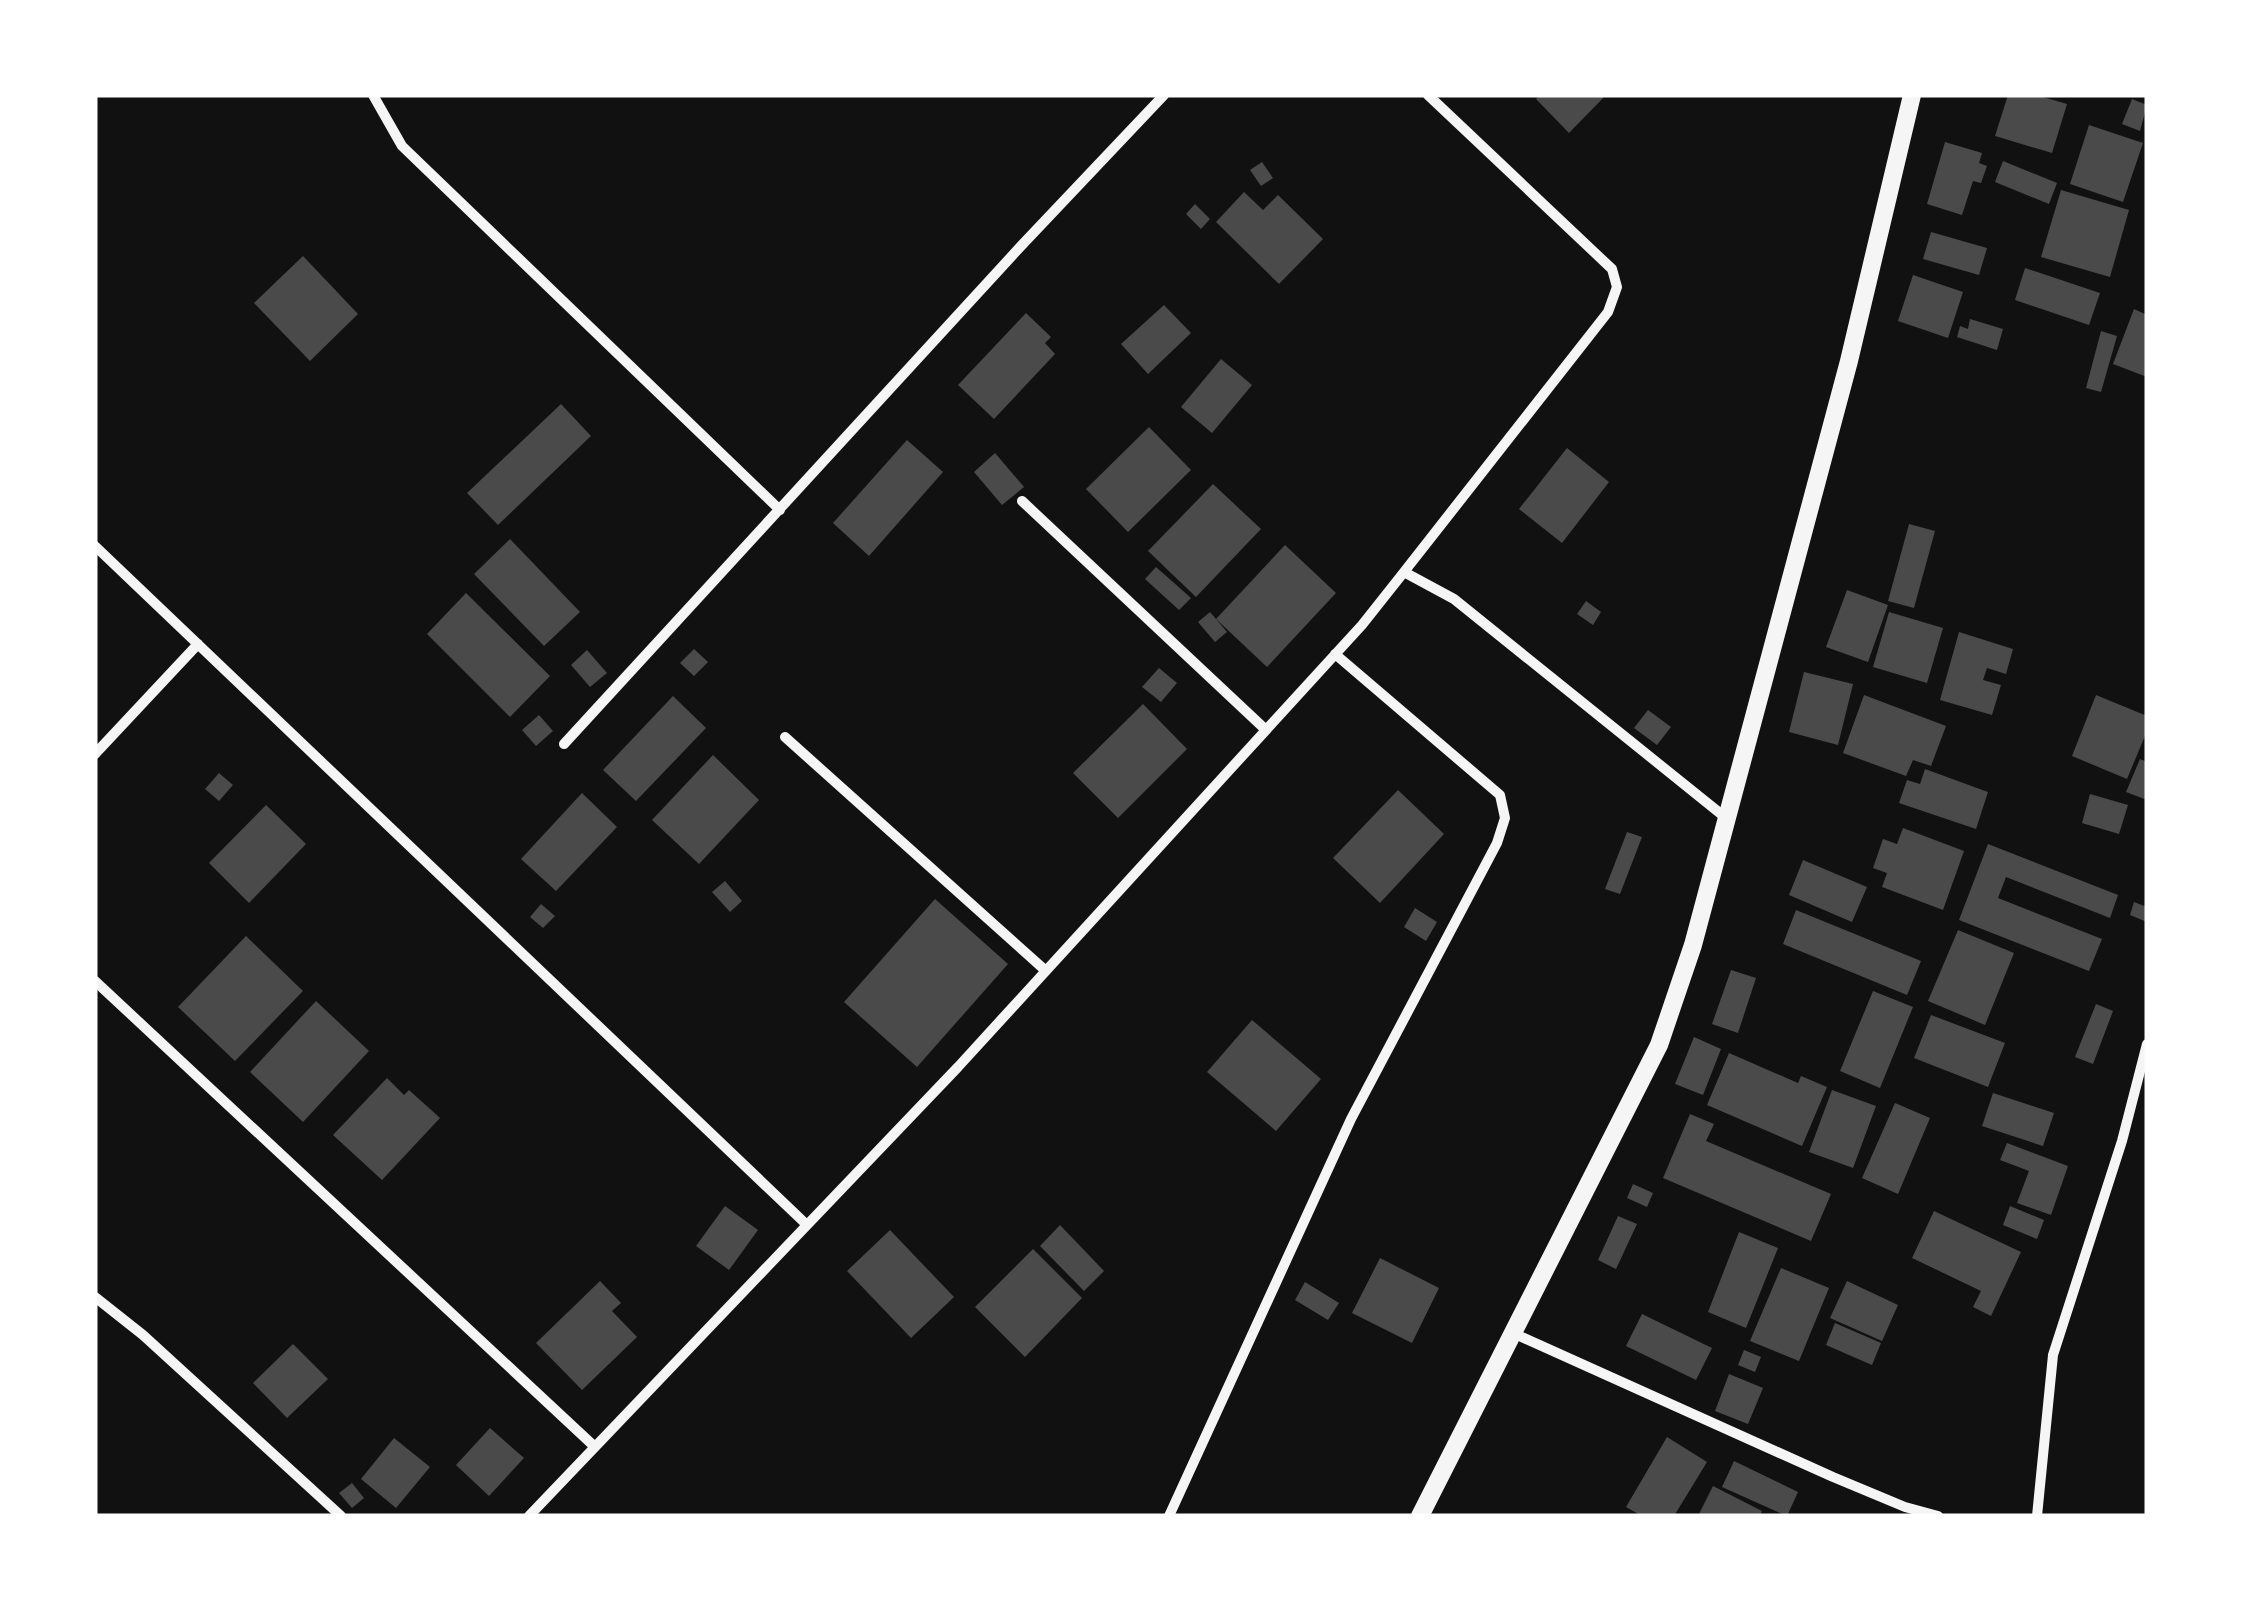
<svg xmlns="http://www.w3.org/2000/svg" width="2242" height="1611" viewBox="0 0 2242 1611" font-family="Rubik,sans-serif">
  <style>
    .building { fill: #4a4a4a }
    .lines { fill: none; stroke-linecap: round; stroke-linejoin: round }
    .minor { stroke: #f5f5f5; stroke-width: 10 }
    .tertiary { stroke: #f5f5f5; stroke-width: 18 }
  </style>
  <rect width="100%" height="100%" fill="#111"/>
  <path class="building" d="M 1540,95 L 1606,95 L 1569,133 L 1536,99 Z
    M 2008,95 L 2036,95 L 2067,104 L 2052,153 L 1995,136 Z
    M 2132,99 L 2147,105 L 2140,131 L 2122,124 Z
    M 2089,125 L 2143,143 L 2123,202 L 2070,184 Z
    M 1945,142 L 1982,153 L 1979,163 L 1987,166 L 1981,183 L 1973,181 L 1962,215 L 1927,204 Z
    M 2003,161 L 2057,183 L 2049,204 L 1995,182 Z
    M 1262,162 L 1273,178 L 1261,186 L 1250,170 Z
    M 2061,190 L 2129,210 L 2110,277 L 2041,257 Z
    M 1244,192 L 1263,210 L 1278,195 L 1323,239 L 1279,284 L 1216,222 Z
    M 1195,204 L 1210,219 L 1201,229 L 1186,214 Z
    M 1931,232 L 1987,248 L 1979,275 L 1923,259 Z
    M 303,256 L 358,314 L 310,361 L 254,303 Z
    M 2025,268 L 2100,293 L 2089,325 L 2015,300 Z
    M 1913,275 L 1963,292 L 1948,338 L 1898,321 Z
    M 1164,305 L 1191,333 L 1148,374 L 1121,344 Z
    M 2134,309 L 2147,315 L 2147,377 L 2113,364 Z
    M 1026,313 L 1051,337 L 1045,343 L 1055,354 L 994,419 L 958,385 Z
    M 1970,319 L 2003,329 L 1997,350 L 1957,337 L 1960,326 L 1968,329 Z
    M 2101,331 L 2117,336 L 2101,392 L 2086,388 Z
    M 1221,359 L 1252,385 L 1212,433 L 1181,407 Z
    M 561,404 L 591,436 L 498,525 L 467,493 Z
    M 1149,427 L 1191,470 L 1128,532 L 1086,489 Z
    M 907,440 L 943,472 L 869,556 L 833,523 Z
    M 1567,448 L 1609,482 L 1562,543 L 1519,509 Z
    M 995,453 L 1024,487 L 1002,505 L 974,472 Z
    M 1213,484 L 1261,529 L 1196,597 L 1148,551 Z
    M 1909,524 L 1935,531 L 1914,608 L 1888,601 Z
    M 510,539 L 580,612 L 544,646 L 474,574 Z
    M 1285,545 L 1336,593 L 1267,667 L 1216,619 Z
    M 1156,567 L 1191,598 L 1179,610 L 1145,579 Z
    M 1847,590 L 1888,605 L 1868,662 L 1826,647 Z
    M 466,593 L 550,676 L 510,717 L 427,634 Z
    M 1586,601 L 1601,612 L 1593,625 L 1577,614 Z
    M 1210,612 L 1227,632 L 1215,642 L 1198,622 Z
    M 1889,612 L 1943,628 L 1927,683 L 1873,667 Z
    M 1959,632 L 2013,649 L 2006,674 L 1987,668 L 1983,680 L 2001,685 L 1992,715 L 1940,700 Z
    M 694,649 L 708,662 L 694,676 L 680,663 Z
    M 587,650 L 607,673 L 590,687 L 571,665 Z
    M 1159,668 L 1177,683 L 1161,702 L 1142,687 Z
    M 1804,672 L 1853,684 L 1838,745 L 1789,732 Z
    M 1864,695 L 1946,726 L 1931,766 L 1913,760 L 1906,776 L 1843,753 Z
    M 2096,695 L 2147,716 L 2147,731 L 2127,779 L 2072,756 Z
    M 673,696 L 706,728 L 636,801 L 603,770 Z
    M 1143,704 L 1187,749 L 1118,818 L 1073,773 Z
    M 1648,710 L 1671,727 L 1657,745 L 1634,728 Z
    M 539,715 L 553,731 L 536,746 L 522,730 Z
    M 713,755 L 759,800 L 699,864 L 652,820 Z
    M 2140,759 L 2147,762 L 2147,800 L 2126,792 Z
    M 1925,769 L 1988,792 L 1976,829 L 1899,803 L 1907,780 L 1920,784 Z
    M 219,773 L 233,785 L 219,801 L 205,789 Z
    M 1398,790 L 1444,834 L 1380,903 L 1333,858 Z
    M 582,793 L 617,827 L 556,891 L 521,859 Z
    M 2090,794 L 2128,805 L 2119,834 L 2082,823 Z
    M 266,805 L 306,844 L 249,903 L 209,863 Z
    M 1903,828 L 1964,851 L 1943,910 L 1882,887 L 1887,873 L 1873,868 L 1883,839 L 1897,844 Z
    M 1627,832 L 1642,837 L 1620,894 L 1605,889 Z
    M 1988,844 L 2118,895 L 2110,918 L 2006,877 L 1998,898 L 2102,939 L 2089,971 L 1959,920 Z
    M 1803,860 L 1867,887 L 1852,922 L 1789,895 Z
    M 725,881 L 742,901 L 730,912 L 712,892 Z
    M 935,899 L 1008,964 L 917,1067 L 844,1002 Z
    M 2134,902 L 2147,907 L 2147,922 L 2130,915 Z
    M 541,904 L 555,916 L 543,928 L 530,917 Z
    M 1415,908 L 1437,922 L 1426,941 L 1404,927 Z
    M 1796,910 L 1921,961 L 1907,995 L 1783,944 Z
    M 1958,930 L 2014,953 L 1985,1025 L 1928,1001 Z
    M 246,936 L 303,991 L 235,1061 L 178,1007 Z
    M 1731,970 L 1756,978 L 1738,1033 L 1712,1024 Z
    M 1873,991 L 1913,1007 L 1880,1088 L 1840,1071 Z
    M 316,1001 L 369,1051 L 303,1122 L 250,1072 Z
    M 2096,1004 L 2113,1011 L 2093,1064 L 2075,1057 Z
    M 1931,1015 L 2005,1043 L 1988,1087 L 1914,1058 Z
    M 1252,1020 L 1321,1079 L 1276,1131 L 1207,1072 Z
    M 1694,1037 L 1721,1049 L 1703,1095 L 1675,1084 Z
    M 1729,1053 L 1798,1083 L 1801,1076 L 1827,1087 L 1802,1146 L 1707,1105 Z
    M 387,1078 L 404,1095 L 409,1090 L 440,1118 L 382,1180 L 333,1135 Z
    M 1832,1090 L 1876,1106 L 1853,1168 L 1809,1152 Z
    M 1993,1093 L 2054,1113 L 2043,1146 L 1982,1126 Z
    M 1895,1103 L 1930,1118 L 1898,1194 L 1862,1178 Z
    M 1690,1114 L 1714,1124 L 1706,1141 L 1831,1194 L 1811,1241 L 1663,1178 Z
    M 2007,1143 L 2068,1166 L 2051,1215 L 2017,1203 L 2029,1171 L 2000,1160 Z
    M 1633,1184 L 1653,1193 L 1647,1207 L 1627,1198 Z
    M 725,1206 L 758,1230 L 729,1270 L 696,1246 Z
    M 2010,1206 L 2044,1220 L 2037,1239 L 2003,1225 Z
    M 1934,1211 L 2021,1252 L 1991,1316 L 1973,1307 L 1981,1291 L 1912,1258 Z
    M 1618,1216 L 1637,1224 L 1616,1269 L 1598,1260 Z
    M 1060,1225 L 1104,1271 L 1084,1291 L 1040,1246 Z
    M 890,1230 L 954,1297 L 911,1338 L 847,1271 Z
    M 1739,1232 L 1778,1248 L 1746,1328 L 1708,1312 Z
    M 1033,1249 L 1082,1298 L 1025,1357 L 975,1307 Z
    M 1380,1258 L 1439,1288 L 1412,1343 L 1352,1313 Z
    M 1781,1268 L 1829,1288 L 1799,1361 L 1750,1341 Z
    M 600,1281 L 621,1303 L 612,1311 L 637,1337 L 582,1390 L 536,1343 Z
    M 1847,1281 L 1898,1305 L 1882,1341 L 1830,1318 Z
    M 1305,1282 L 1339,1303 L 1328,1320 L 1295,1300 Z
    M 1642,1314 L 1712,1348 L 1696,1380 L 1626,1346 Z
    M 1835,1323 L 1881,1343 L 1872,1365 L 1826,1345 Z
    M 293,1344 L 328,1379 L 287,1418 L 253,1383 Z
    M 1744,1350 L 1761,1357 L 1755,1372 L 1738,1365 Z
    M 1729,1374 L 1763,1388 L 1748,1424 L 1715,1411 Z
    M 490,1428 L 524,1458 L 489,1496 L 456,1465 Z
    M 1667,1437 L 1707,1462 L 1674,1516 L 1642,1516 L 1626,1507 Z
    M 394,1438 L 430,1467 L 396,1508 L 361,1479 Z
    M 1734,1461 L 1798,1492 L 1787,1516 L 1722,1487 Z
    M 352,1483 L 364,1498 L 352,1508 L 339,1493 Z
    M 1713,1486 L 1762,1511 L 1760,1516 L 1698,1516 Z"/>
  <g class="lines">
    <path class="minor" d="M 373,95 L 402,146 L 780,510
      M 1022,501 L 1266,730
      M 95,546 L 807,1225
      M 1404,572 L 1608,312 L 1617,287 L 1612,269 L 1428,95
      M 785,737 L 1046,971
      M 564,744 L 1021,246 L 1164,95
      M 95,754 L 198,644
      M 95,981 L 595,1447
      M 95,1297 L 143,1335 L 341,1516
      M 1515,1334 L 1833,1477 L 1905,1507 L 1938,1516
      M 529,1516 L 958,1067 L 1362,625 L 1404,572 L 1454,599 L 1726,818
      M 1169,1516 L 1351,1119 L 1497,843 L 1505,818 L 1500,795 L 1335,654
      M 2037,1516 L 2053,1355 L 2122,1141 L 2147,1044"/>
    <path class="tertiary" d="M 1420,1516 L 1659,1045 L 1693,945 L 1849,361 L 1912,95"/>
  </g>
  <rect width="2242" height="1611" fill="none" stroke="#ffffff" stroke-width="195"/>
</svg>
